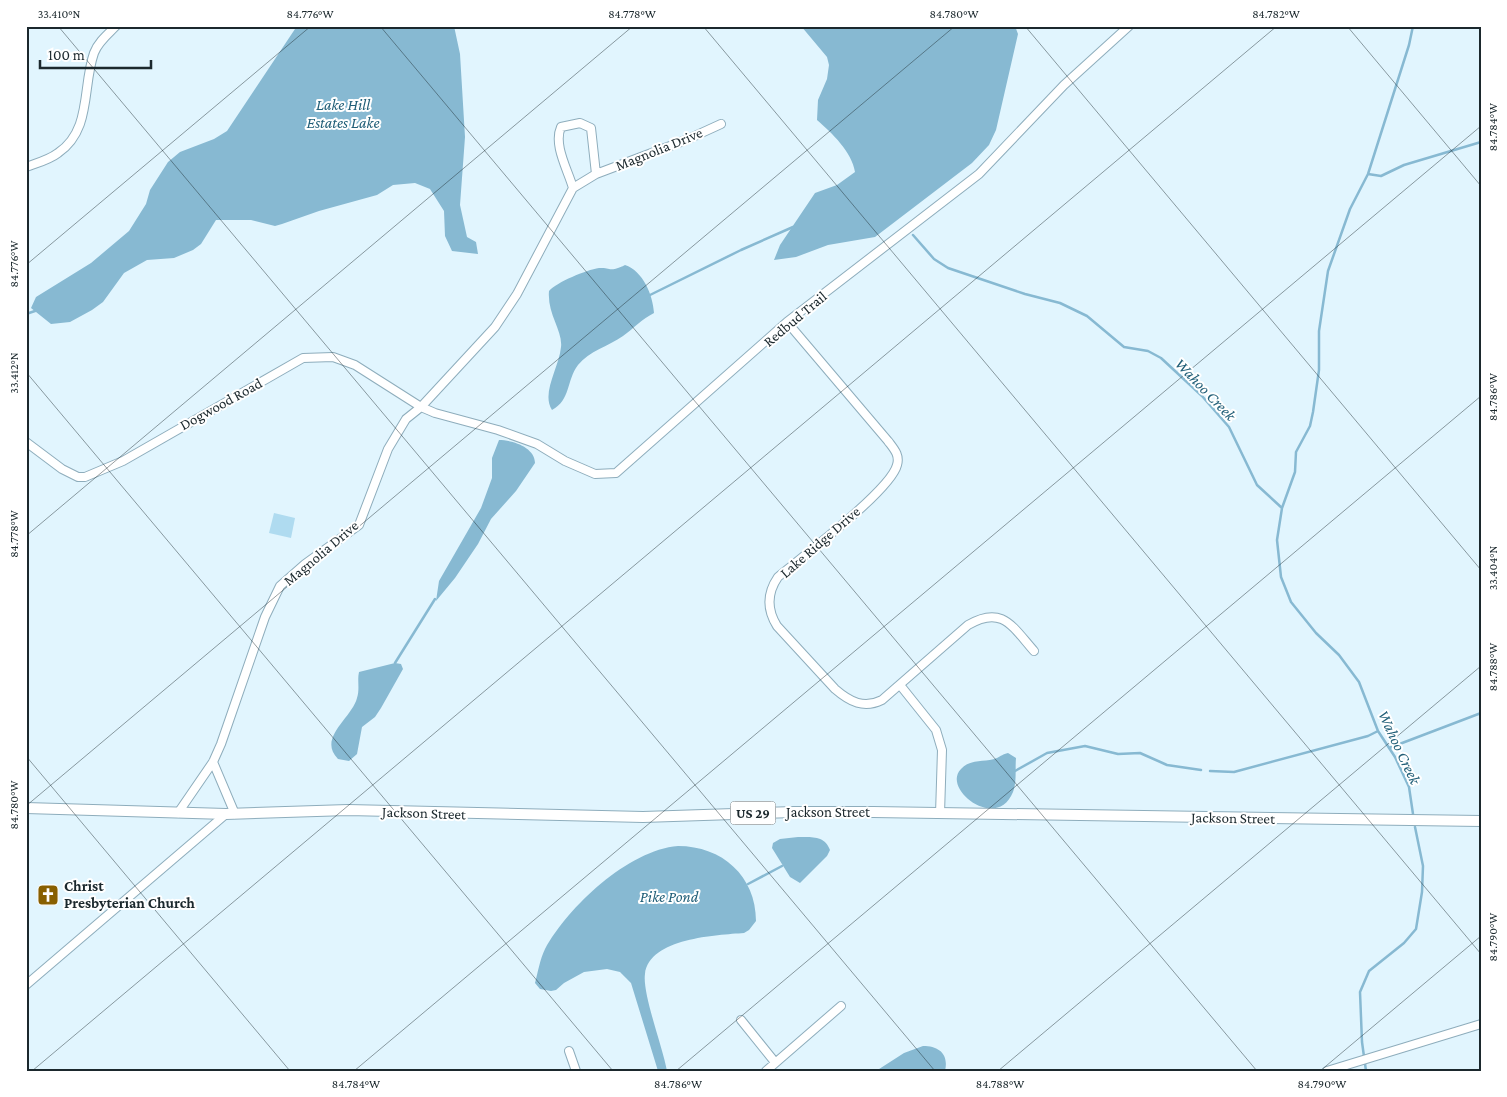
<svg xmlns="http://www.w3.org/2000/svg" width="1507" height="1097" viewBox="0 0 1507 1097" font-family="'Crimson Pro',serif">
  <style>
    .green { fill: #afdbf0 }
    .water { fill: #87b9d2 }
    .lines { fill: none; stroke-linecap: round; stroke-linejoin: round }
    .stream { stroke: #87b9d2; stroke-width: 2.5 }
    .minor-casing { stroke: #8eadbc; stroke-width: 10 }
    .major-casing { stroke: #8eadbc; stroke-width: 12 }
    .minor { stroke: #fff; stroke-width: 8 }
    .major { stroke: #fff; stroke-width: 10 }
    .ticks { fill: none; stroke: #1b282d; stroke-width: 1; stroke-opacity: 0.45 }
    .labels { text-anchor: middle; stroke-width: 4; stroke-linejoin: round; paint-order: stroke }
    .shield { fill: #fff; stroke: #5f686c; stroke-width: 1 }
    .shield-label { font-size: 14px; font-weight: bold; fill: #1b282d }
    .street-label { font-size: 15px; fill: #1b282d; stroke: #fff }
    .poi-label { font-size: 15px; font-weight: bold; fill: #1b282d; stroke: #fff; text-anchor: start }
    .water-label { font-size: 16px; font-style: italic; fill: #215f78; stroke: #fff }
    .neatline { fill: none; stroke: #1b282d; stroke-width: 2 }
    .ticks-label { font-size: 12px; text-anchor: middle; fill: #1b282d }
  </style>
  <rect width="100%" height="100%" fill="#e1f5fe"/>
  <path class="green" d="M 274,513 L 295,518 L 291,538 L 269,533 Z"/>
  <path class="water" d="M 297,26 L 454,26 L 460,54 L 465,137 L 460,205 L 467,237 L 476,242 L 478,254 L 452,251 L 445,236 L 444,211 L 430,189 L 415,183 L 393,185 L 377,195 L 319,211 L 282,224 L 275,226 L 251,220 L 216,220 L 201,244 L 193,250 L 174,258 L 147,260 L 124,273 L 103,302 L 92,310 L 70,322 L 51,324 L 31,308 L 36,297 L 91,263 L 129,231 L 146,204 L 150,190 L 168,162 L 180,152 L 214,139 L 227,131 Z
    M 801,26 L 1015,26 L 1018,34 L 996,130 L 989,145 L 972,163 L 875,237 L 828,245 L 796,257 L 774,260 L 780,245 L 815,193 L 837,185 L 855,172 C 852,152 832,133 817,120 L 818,100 L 827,79 L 829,65 L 827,57 Z
    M 625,265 C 643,271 653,295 654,313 C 642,319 634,328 623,336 C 609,346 589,351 578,365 C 566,381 571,400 552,410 C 541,393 559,368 561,347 C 563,331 547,314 549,291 C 557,282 586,270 599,268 C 612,267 609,273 625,265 Z
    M 499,440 C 512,440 535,447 535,463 L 516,491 L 491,519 L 478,544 L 455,578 L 436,601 L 439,581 L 481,508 L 492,478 L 492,458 Z
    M 395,663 L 401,664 L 403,669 L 381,708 L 375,717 L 362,727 L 357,754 L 349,761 L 338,759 C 317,738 352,718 357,698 C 360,689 357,680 359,672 Z
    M 1008,753 L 1016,758 C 1015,769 1017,782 1013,792 C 997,832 941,789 961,769 C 971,758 985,763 997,758 C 1001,756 1003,754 1008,753 Z
    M 798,837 C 810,837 825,835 830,850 L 827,856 L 800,883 L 790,877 L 772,848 L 773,843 L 780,839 Z
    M 678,846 C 722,846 756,876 756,921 L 749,930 L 744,933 C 717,935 649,938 645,974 C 642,993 663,1048 667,1071 L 658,1071 L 631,983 L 620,972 L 607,969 L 584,972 L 564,983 L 556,990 L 551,991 L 540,989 L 535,983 C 538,972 540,959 545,949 C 568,907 628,850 678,846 Z
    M 923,1046 C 939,1046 949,1054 945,1071 L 876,1071 L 904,1053 Z"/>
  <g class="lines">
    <path class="stream" d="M 1413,26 L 1409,45 L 1368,174 L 1350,209 L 1328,271 L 1319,331 L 1319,370 L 1313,412 L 1310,426 L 1296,452 L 1295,472 L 1282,508 L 1277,540 L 1281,577 L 1291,602 L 1316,633 L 1339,655 L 1359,682 L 1378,731 L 1395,757 L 1409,787 L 1413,814
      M 1368,174 L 1381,176 L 1404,165 L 1481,142
      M 913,235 L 934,259 L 948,268 L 1025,294 L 1060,303 L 1087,316 L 1124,347 L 1148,351 L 1161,358 L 1202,396 L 1229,427 L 1257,485 L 1282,508
      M 650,295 L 741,250 L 793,227
      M 26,314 L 35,311
      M 395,663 L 435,599
      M 1389,748 L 1481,713
      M 1015,771 L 1047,753 L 1085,746 L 1118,754 L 1140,753 L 1167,765 L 1201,770
      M 1210,771 L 1234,772 L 1368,736 L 1378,731
      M 748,884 L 782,866
      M 1366,1071 L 1362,1042 L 1360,992 L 1369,971 L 1404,943 L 1416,929 L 1422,892 L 1423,866 L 1415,827"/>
    <g class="minor-casing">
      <path id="minor" d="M 26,167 C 37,163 49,160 58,153 C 92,130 82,87 94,53 C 98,42 108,34 116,26
        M 573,188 C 568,170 553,145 561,127 L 580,123 L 591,128 L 596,174
        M 787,322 L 888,441 C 894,449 900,455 897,465 C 891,490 802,557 778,577 C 767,593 767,610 777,626 L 835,689 C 850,702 864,709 882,700 L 968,625 C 1002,605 1012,626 1034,651
        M 26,442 L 62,469 L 78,477 L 85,477 L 123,461 L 303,358 L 333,357 L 355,365 L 421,407 L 435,413 L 498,430 L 537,444 L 565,461 L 595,474 L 616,473 L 787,322 L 979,174 L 1064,85 L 1129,26
        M 900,685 L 936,730 L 942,750 L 940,814
        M 213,762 L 235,814
        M 178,813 L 213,762 L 221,744 L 265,617 L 280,586 L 305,564 L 359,525 L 388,449 L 406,419 L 421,407 L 495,327 L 517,294 L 573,188 L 596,174 L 686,140 L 721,124
        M 26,985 L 226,814
        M 741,1020 L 774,1061
        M 569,1051 L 576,1071
        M 766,1071 L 841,1006
        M 1327,1071 L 1481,1024"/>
    </g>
    <g class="major-casing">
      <path id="major" d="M 26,808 L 226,814 L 348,810 L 643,817 L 794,812 L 873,812 L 1481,821"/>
    </g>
    <use href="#minor" class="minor"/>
    <use href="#major" class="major"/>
  </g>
  <path class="ticks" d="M 58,26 L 935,1071M 380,26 L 1257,1071M 703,26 L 1481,954M 1025,26 L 1481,570M 1347,26 L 1481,186M 26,265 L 311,26M 26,372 L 613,1071M 26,536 L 633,26M 26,756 L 290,1071M 26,806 L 955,26M 32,1071 L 1277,26M 354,1071 L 1481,126M 676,1071 L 1481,396M 998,1071 L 1481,666M 1320,1071 L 1481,936"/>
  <defs>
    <g id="church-square" transform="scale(1.125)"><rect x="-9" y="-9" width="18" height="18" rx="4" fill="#885f00" stroke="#fff"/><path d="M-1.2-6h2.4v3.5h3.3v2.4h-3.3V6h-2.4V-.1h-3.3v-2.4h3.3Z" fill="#fff"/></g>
  </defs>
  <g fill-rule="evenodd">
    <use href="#church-square" x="48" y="895"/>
  </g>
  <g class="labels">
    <rect class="shield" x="730.5" y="801.5" width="45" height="23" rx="4"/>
    <g class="shield-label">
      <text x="753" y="818">US 29</text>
    </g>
    <g class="street-label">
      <text transform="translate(659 149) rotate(-22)" y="5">Magnolia Drive</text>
      <text transform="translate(795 319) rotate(-40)" y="5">Redbud Trail</text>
      <text transform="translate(221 404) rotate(-29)" y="5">Dogwood Road</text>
      <text transform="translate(820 542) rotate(-41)" y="5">Lake Ridge Drive</text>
      <text transform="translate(321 553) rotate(-40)" y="5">Magnolia Drive</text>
      <text x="828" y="817">Jackson Street</text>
      <text transform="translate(424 813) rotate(2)" y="5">Jackson Street</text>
      <text transform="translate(1233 818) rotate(1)" y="5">Jackson Street</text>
    </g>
    <g class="poi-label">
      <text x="64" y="891">Christ<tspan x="64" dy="17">Presbyterian Church</tspan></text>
    </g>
    <g class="water-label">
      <text x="343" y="110">Lake Hill<tspan x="343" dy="18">Estates Lake</tspan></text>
      <text transform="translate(1206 389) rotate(46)" y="6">Wahoo Creek</text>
      <text transform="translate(1400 747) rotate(65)" y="6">Wahoo Creek</text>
      <text x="669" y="902">Pike Pond</text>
    </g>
  </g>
  <rect width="1507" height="1097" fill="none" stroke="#ffffff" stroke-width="55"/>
  <path d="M40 60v8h111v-8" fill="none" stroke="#1b282d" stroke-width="2.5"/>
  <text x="48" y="60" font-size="15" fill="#1b282d" stroke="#ffffff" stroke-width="4" paint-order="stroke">100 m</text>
  <rect x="28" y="28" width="1452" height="1042" class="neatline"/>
  <g class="ticks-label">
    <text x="59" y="18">33.410°N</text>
    <text x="310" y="18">84.776°W</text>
    <text x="632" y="18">84.778°W</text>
    <text x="954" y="18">84.780°W</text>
    <text x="1276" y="18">84.782°W</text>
    <text transform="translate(1493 127) rotate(-90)" y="4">84.784°W</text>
    <text transform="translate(14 264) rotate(-90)" y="4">84.776°W</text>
    <text transform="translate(14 373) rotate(-90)" y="4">33.412°N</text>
    <text transform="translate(1493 397) rotate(-90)" y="4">84.786°W</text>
    <text transform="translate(14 534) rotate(-90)" y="4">84.778°W</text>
    <text transform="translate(1493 568) rotate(-90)" y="4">33.404°N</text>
    <text transform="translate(1493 667) rotate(-90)" y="4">84.788°W</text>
    <text transform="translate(14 805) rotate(-90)" y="4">84.780°W</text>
    <text transform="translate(1493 937) rotate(-90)" y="4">84.790°W</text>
    <text x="356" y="1088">84.784°W</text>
    <text x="678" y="1088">84.786°W</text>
    <text x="1000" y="1088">84.788°W</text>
    <text x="1322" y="1088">84.790°W</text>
  </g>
</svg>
